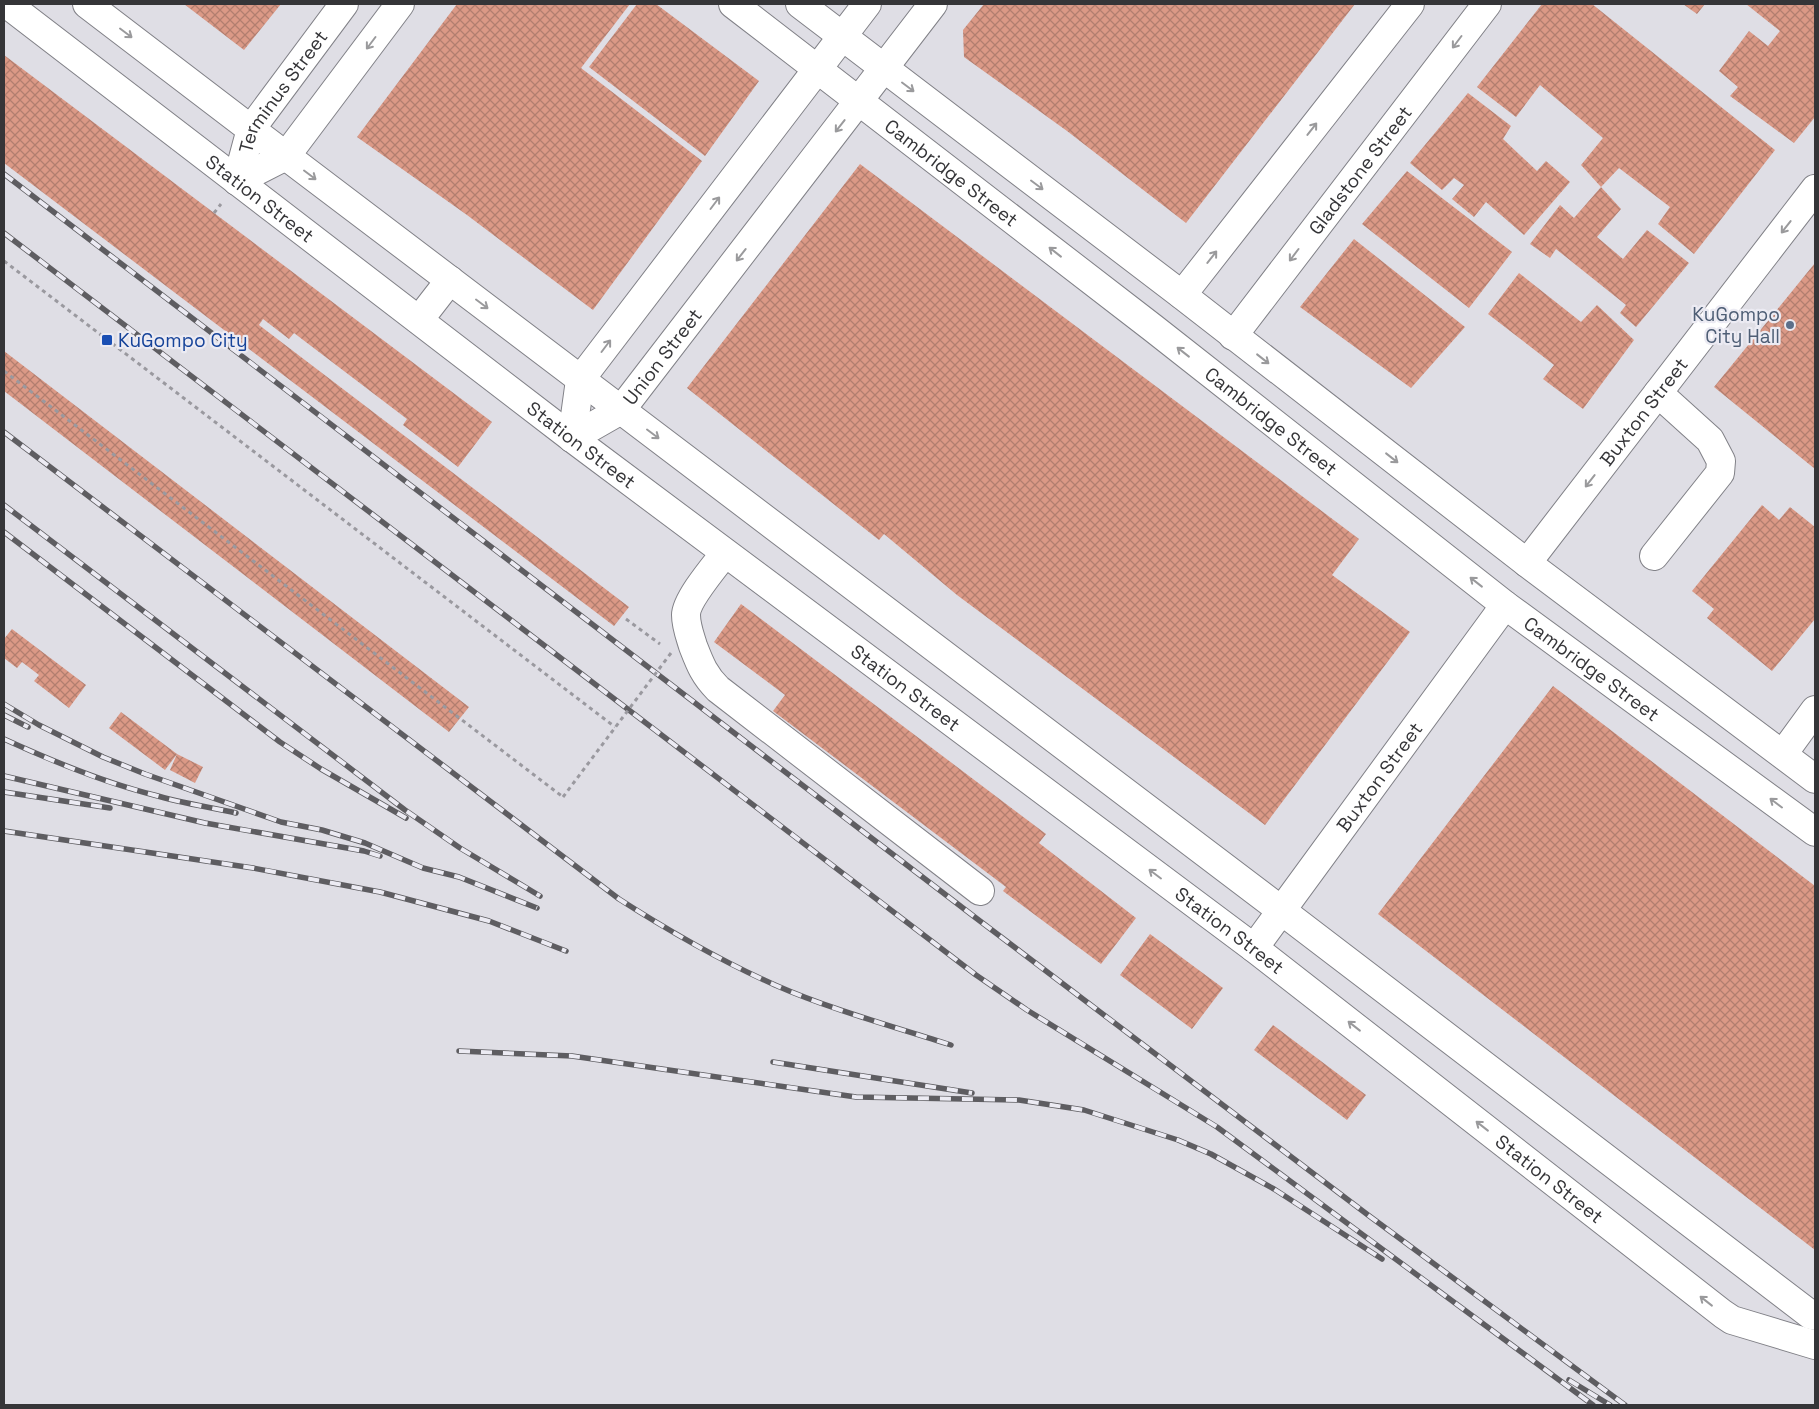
<svg xmlns="http://www.w3.org/2000/svg" width="1819" height="1409" viewBox="0 0 1819 1409" font-family="'Space Grotesk',sans-serif">
  <style>
    .building { fill: url(#building-cross-hatch) }
    .lines { fill: none; stroke-linecap: round; stroke-linejoin: round }
    .minor-casing { stroke: #818187; stroke-width: 30 }
    .path { stroke: #9a999f; stroke-width: 3; stroke-dasharray: 4 4; stroke-linecap: butt }
    .minor { stroke: #fff; stroke-width: 28 }
    .rail-casing { stroke: #5e5d61; stroke-width: 5.5 }
    .rail { stroke: #ecebf3; stroke-width: 4; stroke-dasharray: 11; stroke-linecap: butt }
    .path-bridge { stroke: #9a999f; stroke-width: 3; stroke-dasharray: 4 4; stroke-linecap: butt }
    .oneway { stroke: #9a9a9c }
    .service-dot { fill: #5c6f8a; stroke: #ecebf3; stroke-width: 2 }
    .transit-dot { fill: #1a4fb4; stroke: #ecebf3; stroke-width: 2 }
    .labels { text-anchor: middle; stroke-width: 4.5; stroke-linejoin: round; paint-order: stroke }
    .street-label { font-size: 19px; fill: #353538; stroke: #ecebf3 }
    .service-label { font-size: 19px; fill: #4e5e75; stroke: #ecebf3; text-anchor: end }
    .transit-label { font-size: 19px; fill: #164399; stroke: #ecebf3; text-anchor: start }
  </style>
  <defs>
    <pattern id="building-cross-hatch" width="8" height="8" patternUnits="userSpaceOnUse" patternTransform="scale(1.25)"><rect width="8" height="8" fill="#db9986"/><path d="M0 0l8 8M0 8l8-8" fill="none" stroke="#b27e6f"/></pattern>
  </defs>
  <rect width="100%" height="100%" fill="#dfdee5"/>
  <path class="building" d="M 184,4 L 281,4 L 244,50 Z
    M 457,4 L 630,4 L 581,68 L 702,161 L 593,310 L 467,215 L 357,137 Z
    M 637,4 L 656,4 L 759,81 L 705,156 L 589,67 Z
    M 984,4 L 1355,4 L 1186,223 L 1067,131 L 964,57 L 963,30 Z
    M 1542,4 L 1592,4 L 1775,150 L 1694,254 L 1658,224 L 1670,207 L 1619,168 L 1601,187 L 1581,165 L 1603,138 L 1540,85 L 1516,117 L 1477,87 Z
    M 1683,4 L 1705,4 L 1697,14 Z
    M 1746,4 L 1815,4 L 1815,117 L 1794,143 L 1730,96 L 1738,87 L 1719,71 L 1749,31 L 1768,46 L 1780,31 Z
    M 4,55 L 492,422 L 458,467 L 403,425 L 407,419 L 294,333 L 289,339 L 263,319 L 259,325 L 629,607 L 614,626 L 4,163 Z
    M 1468,93 L 1511,126 L 1503,139 L 1537,171 L 1546,161 L 1570,182 L 1524,235 L 1486,202 L 1474,217 L 1452,199 L 1464,185 L 1454,178 L 1442,190 L 1410,163 Z
    M 860,164 L 1359,539 L 1332,575 L 1410,632 L 1265,825 L 957,595 L 884,534 L 879,540 L 687,388 Z
    M 1407,171 L 1512,252 L 1469,308 L 1362,224 Z
    M 1601,187 L 1621,209 L 1597,237 L 1623,259 L 1647,230 L 1689,263 L 1636,327 L 1620,313 L 1626,305 L 1556,249 L 1550,258 L 1530,244 L 1560,205 L 1574,218 Z
    M 1354,239 L 1465,327 L 1411,388 L 1300,307 Z
    M 1815,263 L 1815,469 L 1714,387 Z
    M 1519,273 L 1581,322 L 1597,305 L 1634,340 L 1583,409 L 1543,379 L 1554,365 L 1488,314 Z
    M 4,351 L 469,707 L 449,732 L 4,391 Z
    M 1762,505 L 1779,520 L 1790,507 L 1815,527 L 1815,619 L 1772,671 L 1707,618 L 1714,609 L 1692,591 Z
    M 741,604 L 1046,834 L 1039,843 L 1136,918 L 1101,964 L 1003,891 L 1006,887 L 773,711 L 785,695 L 714,642 Z
    M 12,629 L 86,685 L 69,708 L 34,681 L 39,675 L 22,662 L 17,668 L 4,658 L 4,639 Z
    M 1553,686 L 1815,886 L 1815,1250 L 1378,914 Z
    M 121,712 L 177,754 L 165,770 L 109,728 Z
    M 177,754 L 203,767 L 195,783 L 170,770 Z
    M 1150,934 L 1223,988 L 1192,1029 L 1120,975 Z
    M 1273,1025 L 1366,1095 L 1347,1120 L 1254,1050 Z"/>
  <g class="lines">
    <g class="minor-casing">
      <g id="minor">
        <path id="s1" d="M 7,4 L 572,438 L 1254,948 L 1723,1314 L 1732,1320 L 1815,1345"/>
        <path d="M 87,4 L 286,156 L 1282,911 L 1811,1315 L 1815,1316"/>
        <path id="s2" d="M 733,4 L 1153,328 L 1505,605 L 1815,832"/>
        <path d="M 800,4 L 1182,295 L 1527,563 L 1815,779"/>
        <path d="M 237,181 L 286,156 L 400,4"/>
        <path id="s3" d="M 237,181 L 251,129 L 344,4"/>
        <path d="M 1182,295 L 1410,4"/>
        <path d="M 419,320 L 450,280"/>
        <path id="s4" d="M 1233,336 L 1487,4"/>
        <path id="s5" d="M 572,438 L 621,410 L 933,4"/>
        <path d="M 572,438 L 580,380 L 867,4"/>
        <path d="M 725,553 C 715,566 686,600 686,615 C 686,626 690,636 693,646 C 700,664 704,675 718,689 L 980,891"/>
        <path d="M 1654,556 L 1720,473 L 1721,461 L 1710,440 L 1658,393"/>
        <path id="s6" d="M 1527,563 L 1815,189"/>
        <path d="M 1783,754 L 1815,710"/>
        <path id="s7" d="M 1254,948 L 1505,605"/>
      </g>
    </g>
    <path class="path" d="M 214,213 L 221,204
      M 4,261 L 615,727
      M 4,371 L 563,797
      M 626,619 L 660,644"/>
    <use href="#minor" class="minor"/>
    <g class="rail-casing">
      <path id="rail" d="M 4,174 L 976,918 L 1368,1215 L 1625,1405
        M 4,233 L 976,975 L 1027,1010 L 1217,1127 L 1593,1405
        M 4,432 L 619,899 C 669,931 721,961 775,985 C 832,1010 892,1026 951,1045
        M 4,505 L 405,810 L 460,848 L 540,896
        M 4,532 L 280,742 L 321,769 L 406,818
        M 4,704 L 39,725 L 103,757 L 145,774 L 281,822 L 322,830 L 365,843 L 423,868 L 459,877 L 537,908
        M 4,715 L 28,727
        M 4,739 C 52,761 102,782 154,795 C 181,803 209,807 236,813
        M 4,776 L 205,823 L 364,851 L 380,856
        M 4,792 L 110,808
        M 4,831 L 253,868 L 380,892 L 489,921 L 566,951
        M 459,1051 L 572,1056 L 856,1097 L 1019,1100 L 1084,1110 L 1178,1140 L 1211,1154 L 1274,1189 L 1382,1259
        M 773,1062 L 972,1093
        M 1569,1380 L 1610,1405"/>
    </g>
    <use href="#rail" class="rail"/>
    <path class="path-bridge" d="M 563,797 L 671,653"/>
  </g>
  <defs><path id="oneway-shaft" d="M-6 0H5M1.5-3L5.5 0L1.5 3" fill="none" stroke-width="1.6" stroke-linecap="round" stroke-linejoin="round" transform="scale(1.25)"/></defs>
  <g class="oneway">
    <use href="#oneway-shaft" transform="translate(126 33) rotate(37)"/>
    <use href="#oneway-shaft" transform="translate(1457 42) rotate(127)"/>
    <use href="#oneway-shaft" transform="translate(371 43) rotate(127)"/>
    <use href="#oneway-shaft" transform="translate(908 87) rotate(37)"/>
    <use href="#oneway-shaft" transform="translate(840 126) rotate(128)"/>
    <use href="#oneway-shaft" transform="translate(1312 129) rotate(-52)"/>
    <use href="#oneway-shaft" transform="translate(310 175) rotate(37)"/>
    <use href="#oneway-shaft" transform="translate(1037 185) rotate(37)"/>
    <use href="#oneway-shaft" transform="translate(715 203) rotate(-53)"/>
    <use href="#oneway-shaft" transform="translate(1786 227) rotate(128)"/>
    <use href="#oneway-shaft" transform="translate(1055 252) rotate(-142)"/>
    <use href="#oneway-shaft" transform="translate(741 255) rotate(128)"/>
    <use href="#oneway-shaft" transform="translate(1294 255) rotate(127)"/>
    <use href="#oneway-shaft" transform="translate(1212 257) rotate(-52)"/>
    <use href="#oneway-shaft" transform="translate(482 304) rotate(37)"/>
    <use href="#oneway-shaft" transform="translate(606 346) rotate(-53)"/>
    <use href="#oneway-shaft" transform="translate(1183 352) rotate(-142)"/>
    <use href="#oneway-shaft" transform="translate(1263 359) rotate(38)"/>
    <use href="#oneway-shaft" transform="translate(653 434) rotate(37)"/>
    <use href="#oneway-shaft" transform="translate(1392 458) rotate(38)"/>
    <use href="#oneway-shaft" transform="translate(1590 481) rotate(128)"/>
    <use href="#oneway-shaft" transform="translate(1476 582) rotate(-142)"/>
    <use href="#oneway-shaft" transform="translate(1776 803) rotate(-143)"/>
    <use href="#oneway-shaft" transform="translate(1155 874) rotate(-143)"/>
    <use href="#oneway-shaft" transform="translate(1354 1026) rotate(-142)"/>
    <use href="#oneway-shaft" transform="translate(1482 1126) rotate(-142)"/>
    <use href="#oneway-shaft" transform="translate(1706 1301) rotate(-142)"/>
  </g>
  <circle class="service-dot" cx="1790" cy="325" r="5"/>
  <rect class="transit-dot" x="101" y="334" width="12" height="12" rx="2.5"/>
  <g class="labels">
    <g class="street-label">
      <text dy="7" stroke="none"><textPath href="#s3" startOffset="102">Terminus Street</textPath></text>
      <text dy="7" stroke="none"><textPath href="#s4" startOffset="209">Gladstone Street</textPath></text>
      <text dy="7" stroke="none"><textPath href="#s2" startOffset="276">Cambridge Street</textPath></text>
      <text dy="7" stroke="none"><textPath href="#s1" startOffset="319">Station Street</textPath></text>
      <text dy="7" stroke="none"><textPath href="#s5" startOffset="124">Union Street</textPath></text>
      <text dy="7" stroke="none"><textPath href="#s6" startOffset="191">Buxton Street</textPath></text>
      <text dy="7" stroke="none"><textPath href="#s2" startOffset="681">Cambridge Street</textPath></text>
      <text dy="7" stroke="none"><textPath href="#s1" startOffset="724">Station Street</textPath></text>
      <text dy="7" stroke="none"><textPath href="#s2" startOffset="1086">Cambridge Street</textPath></text>
      <text dy="7" stroke="none"><textPath href="#s1" startOffset="1129">Station Street</textPath></text>
      <text dy="7" stroke="none"><textPath href="#s7" startOffset="212">Buxton Street</textPath></text>
      <text dy="7" stroke="none"><textPath href="#s1" startOffset="1534">Station Street</textPath></text>
      <text dy="7" stroke="none"><textPath href="#s1" startOffset="1939">Station Street</textPath></text>
    </g>
    <g class="service-label">
      <text x="1780" y="321">KuGompo<tspan x="1780" dy="22">City Hall</tspan></text>
    </g>
    <g class="transit-label">
      <text x="118" y="347">KuGompo City</text>
    </g>
  </g>
  <rect width="1819" height="1409" fill="none" stroke="#353538" stroke-width="10"/>
</svg>
